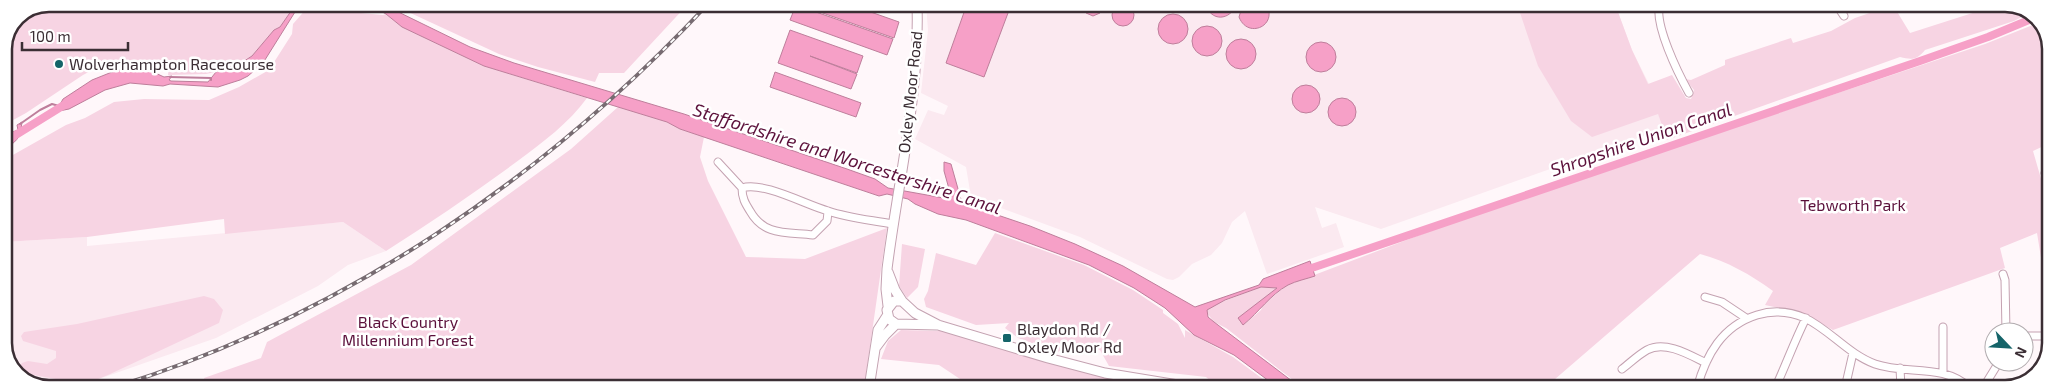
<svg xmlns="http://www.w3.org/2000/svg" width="2054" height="392" viewBox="0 0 2054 392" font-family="'Exo 2',sans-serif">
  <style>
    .built { fill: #fbe9f0 }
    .green { fill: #f7d4e3 }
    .water { fill: #f6a0c7; stroke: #be7e9b }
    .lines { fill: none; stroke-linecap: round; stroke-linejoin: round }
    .stream { stroke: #be7e9b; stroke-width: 2 }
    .canal { stroke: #f6a0c7; stroke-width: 8 }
    .street-casing { stroke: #c4a2b1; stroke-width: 9 }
    .secondary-casing { stroke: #c4a2b1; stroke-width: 11 }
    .street { stroke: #fff; stroke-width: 7 }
    .secondary { stroke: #fff; stroke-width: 9 }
    .rail-casing { stroke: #776b71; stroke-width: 4 }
    .rail { stroke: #fff; stroke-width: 2; stroke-dasharray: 5.5; stroke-linecap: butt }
    .poi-dot { fill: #156469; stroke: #fff; stroke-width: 2 }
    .labels { text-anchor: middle; stroke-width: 5; stroke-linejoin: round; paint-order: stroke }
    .poi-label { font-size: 16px; fill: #3b2e34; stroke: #fff; text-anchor: start }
    .street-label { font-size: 16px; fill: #3b2e34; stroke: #fff }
    .park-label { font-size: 16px; fill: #5b103b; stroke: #fff }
    .water-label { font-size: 18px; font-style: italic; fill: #5c113b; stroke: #fff }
    .rim { fill: none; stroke: #3b2e34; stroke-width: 2.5 }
  </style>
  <rect width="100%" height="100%" fill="#fff7fa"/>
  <path class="built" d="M 926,4 L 1615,4 L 1632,50 L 1649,84 L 1663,129 L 1381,229 L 1315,207 L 1322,228 L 1336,223 L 1344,247 L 1267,274 L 1245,211 L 1232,222 L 1222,243 L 1211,255 L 1192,264 L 1179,277 L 1173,280 L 1167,279 L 1080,237 L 971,197 L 966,167 L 915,139 L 928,110 L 944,115 L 948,106 L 921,93 L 928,30 Z
    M 343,222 L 386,251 L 348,265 L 318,286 L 216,338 L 76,387 L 41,387 L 17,375 L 4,348 L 4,242 L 87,237 L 87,246 Z"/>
  <path class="green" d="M 49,4 L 296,4 L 280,27 L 274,30 L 252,56 L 229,68 L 216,72 L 206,74 L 168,75 L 169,65 L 115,64 L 98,67 L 83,75 L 26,113 L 4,125 L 4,49 L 17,17 Z
    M 313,4 L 352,4 L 361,13 L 383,15 L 386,14 L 402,27 L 484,66 L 587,98 C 569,123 543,142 519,160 C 476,192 431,222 386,251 L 343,222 L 225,234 L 224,219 L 87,237 L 4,242 L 4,160 L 66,125 L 85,118 L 114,102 L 144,99 L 209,100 L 239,87 L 269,70 L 292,34 L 293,24 L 307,8 Z
    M 391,4 L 688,4 L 624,73 L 599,73 L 595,82 L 538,67 L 499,54 Z
    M 1517,4 L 1615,4 L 1632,50 L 1648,84 L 1672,75 L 1686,98 L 1691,99 L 1694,90 L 1685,79 L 1691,80 L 1725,65 L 1725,60 L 1791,38 L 1793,43 L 1831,31 L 1855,18 L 1893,5 L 1910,33 L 1985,9 C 2003,1 2012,4 2029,13 L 2014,21 L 1925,50 C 1917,60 1912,60 1900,57 L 1667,140 L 1658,114 L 1592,137 L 1571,121 L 1538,66 Z
    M 2040,22 L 2050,44 L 2050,143 L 2033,151 L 2050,210 L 2049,329 L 2045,282 L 2037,233 L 2000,248 L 2005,268 L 1833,330 L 1803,313 L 1765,305 L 1773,291 C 1751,275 1727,261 1700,254 L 1547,386 L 1302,387 L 1226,328 L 1214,322 L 1207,313 L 1207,310 L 1211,306 L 1261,287 L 1277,288 L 1239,318 L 1243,325 L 1261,310 L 1263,305 L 1287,285 L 1293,283 L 1478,213 L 1985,44 Z
    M 618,107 L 667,122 L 680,129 L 704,137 L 700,157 L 708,181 L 746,257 L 805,259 L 887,228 L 864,388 L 207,387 L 204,378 L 261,358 L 267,342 L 411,265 L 571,149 Z
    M 995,233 L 1084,265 L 1133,290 L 1163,310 L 1163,313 L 1178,324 L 1185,338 L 1185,330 L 1233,357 L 1275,388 L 1214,384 L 1206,377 L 1109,366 L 1100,350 L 1079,344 L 1057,352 L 1018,338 L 1005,328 L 1009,323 L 976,325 L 926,307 L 924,299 L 928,291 L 936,253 L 976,265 Z
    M 902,244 L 925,249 L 918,287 L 907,298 L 899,286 Z
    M 204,296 L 214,299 L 223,310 L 219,323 L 108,375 L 93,381 L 56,379 L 28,374 L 19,367 L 22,363 L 28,361 L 47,364 L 56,358 L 56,351 L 23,341 L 21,336 L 24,332 L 77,324 Z
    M 901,330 L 942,331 L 1141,388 L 1014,388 L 1006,384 L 972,387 L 939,365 L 881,359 L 888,341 Z"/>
  <path class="water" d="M1112 15a11 11 0 1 1 22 0a11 11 0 1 1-22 0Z
    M 296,4 L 300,4 L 263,63 L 248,76 L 240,80 L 218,87 L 170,84 L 163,86 L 130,83 L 105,90 L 69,109 L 59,111 L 57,110 L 63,99 L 92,80 L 117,70 L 151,71 L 164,77 L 172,76 L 169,80 L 171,81 L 208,82 L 216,72 L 241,63 L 252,56 L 274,30 L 280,27 Z
    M 368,4 L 384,5 L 470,47 L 514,63 L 684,114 L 847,169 L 875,179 L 888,188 L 949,199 L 951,196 L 944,171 L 944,162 L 951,164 L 962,203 L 1030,226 L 1075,244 L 1123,266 L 1195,307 L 1259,285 L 1263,279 L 1310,261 L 1315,276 C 1306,279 1296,281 1288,285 C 1270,295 1259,312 1243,325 L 1238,318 L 1277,288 L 1261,287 L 1225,300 L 1207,310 L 1208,317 L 1214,322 L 1296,384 L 1297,388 L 1282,388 L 1273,384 L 1234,355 L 1194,335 L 1165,308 L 1134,288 L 1089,265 L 966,220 L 938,214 L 915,204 L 908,199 L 887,194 L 879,196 L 680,129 L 667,122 L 484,66 L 402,27 L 386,14 Z
    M 797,4 L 848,4 L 899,22 L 894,38 Z
    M 967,4 L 1011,5 L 984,77 L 946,63 Z
    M 1081,4 L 1105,4 L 1100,13 L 1093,16 L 1086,13 Z
    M 1206,4 L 1236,4 C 1231,21 1210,22 1206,4 Z
    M 1243,4 L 1266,4 C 1279,25 1248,40 1239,17 Z
    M 796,5 L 893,39 L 887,55 L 790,20 Z
    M1158 29a15 15 0 1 1 30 0a15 15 0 1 1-30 0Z
    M1192 41a15 15 0 1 1 30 0a15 15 0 1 1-30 0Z
    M 790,30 L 863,56 L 857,73 L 810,56 L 857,74 L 851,89 L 778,63 Z
    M1226 54a15 15 0 1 1 30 0a15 15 0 1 1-30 0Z
    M1306 57a15 15 0 1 1 30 0a15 15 0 1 1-30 0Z
    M 775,72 L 861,103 L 856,117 L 770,87 Z
    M1292 99a14 14 0 1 1 28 0a14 14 0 1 1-28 0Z
    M1328 112a14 14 0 1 1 28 0a14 14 0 1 1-28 0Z
    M 22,122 L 21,129 L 22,131 C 18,140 12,145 4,149 L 4,135 L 18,130 L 17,125 Z"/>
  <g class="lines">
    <path class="stream" d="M 170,77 L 211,78 L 211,80
      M 20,124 L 40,110 L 52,104 L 59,106"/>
    <path class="canal" d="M 14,136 L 64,105
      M 1303,271 L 1920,61 L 1988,37 L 2036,17"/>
    <g class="street-casing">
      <path id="street" d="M 1660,4 C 1653,23 1679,75 1689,93
        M 1836,4 L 1844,16
        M 718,162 L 742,188
        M 2045,173 L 2050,172
        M 828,212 L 827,221 L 813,235 C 786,232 764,236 750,211 C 745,203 742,198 742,188 C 763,181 806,205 828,211 C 848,218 871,220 892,224
        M 2003,274 L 2005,280 L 2006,332
        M 1705,297 L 1722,302 L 1746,318
        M 1943,327 L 1943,373
        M 2024,336 L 2049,336
        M 1900,368 L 1901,388
        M 1622,369 C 1630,363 1638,355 1647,350 C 1665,340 1690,355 1706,363
        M 1777,384 C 1787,362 1795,340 1806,318
        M 1697,388 C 1706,355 1722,326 1757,315 C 1773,310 1789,311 1805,318 C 1830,330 1848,354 1875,364 C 1906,375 1944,363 1970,388
        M 1845,388 L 1853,353
        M 1983,388 L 1999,362"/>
    </g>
    <g class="secondary-casing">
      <path id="secondary" d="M 888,272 L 895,290 L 902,301
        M 888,306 L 886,289 L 887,269 C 898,181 920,93 917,4
        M 938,325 L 896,324 L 889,319 L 887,310 L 894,301 L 902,301 L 915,313 L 938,325 L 1048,358 L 1105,373 L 1196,388
        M 876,347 L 885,335 L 896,324
        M 869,388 L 878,330 L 887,316"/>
    </g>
    <use href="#street" class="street"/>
    <use href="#secondary" class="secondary"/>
    <g class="rail-casing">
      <path id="rail" d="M 115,387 C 343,316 545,178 708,4"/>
    </g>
    <use href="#rail" class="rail"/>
  </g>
  <g class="poi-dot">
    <circle cx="59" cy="64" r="5"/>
    <rect x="1002" y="333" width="10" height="10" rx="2.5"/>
  </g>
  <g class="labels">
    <g class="poi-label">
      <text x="69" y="70">Wolverhampton Racecourse</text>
      <text x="1017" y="335">Blaydon Rd /<tspan x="1017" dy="18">Oxley Moor Rd</tspan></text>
    </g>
    <g class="street-label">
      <text transform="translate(910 92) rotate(-84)" y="6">Oxley Moor Road</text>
    </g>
    <g class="park-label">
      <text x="1853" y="211">Tebworth Park</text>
      <text x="408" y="328">Black Country<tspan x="408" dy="18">Millennium Forest</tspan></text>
    </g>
    <g class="water-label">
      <text transform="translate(1641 140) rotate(-19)" y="6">Shropshire Union Canal</text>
      <text transform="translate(847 159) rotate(18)" y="6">Staffordshire and Worcestershire Canal</text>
    </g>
  </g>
  <path d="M0 0H2054V392H0ZM49 12H2005A37 37 0 0 1 2042 49V343A37 37 0 0 1 2005 380H49A37 37 0 0 1 12 343V49A37 37 0 0 1 49 12Z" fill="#fff" fill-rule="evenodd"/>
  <path class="rim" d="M49 12H2005A37 37 0 0 1 2042 49V343A37 37 0 0 1 2005 380H49A37 37 0 0 1 12 343V49A37 37 0 0 1 49 12Z"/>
  <g transform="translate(2009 347) rotate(115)"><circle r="24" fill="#ffffff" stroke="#b1abae"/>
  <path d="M0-4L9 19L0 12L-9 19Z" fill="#156469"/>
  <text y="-8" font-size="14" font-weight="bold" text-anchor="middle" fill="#3b2e34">N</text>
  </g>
  <path d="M22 42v8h106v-8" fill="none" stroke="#3b2e34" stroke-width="2.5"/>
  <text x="30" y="42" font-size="15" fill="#3b2e34" stroke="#ffffff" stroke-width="4" paint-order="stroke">100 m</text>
</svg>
